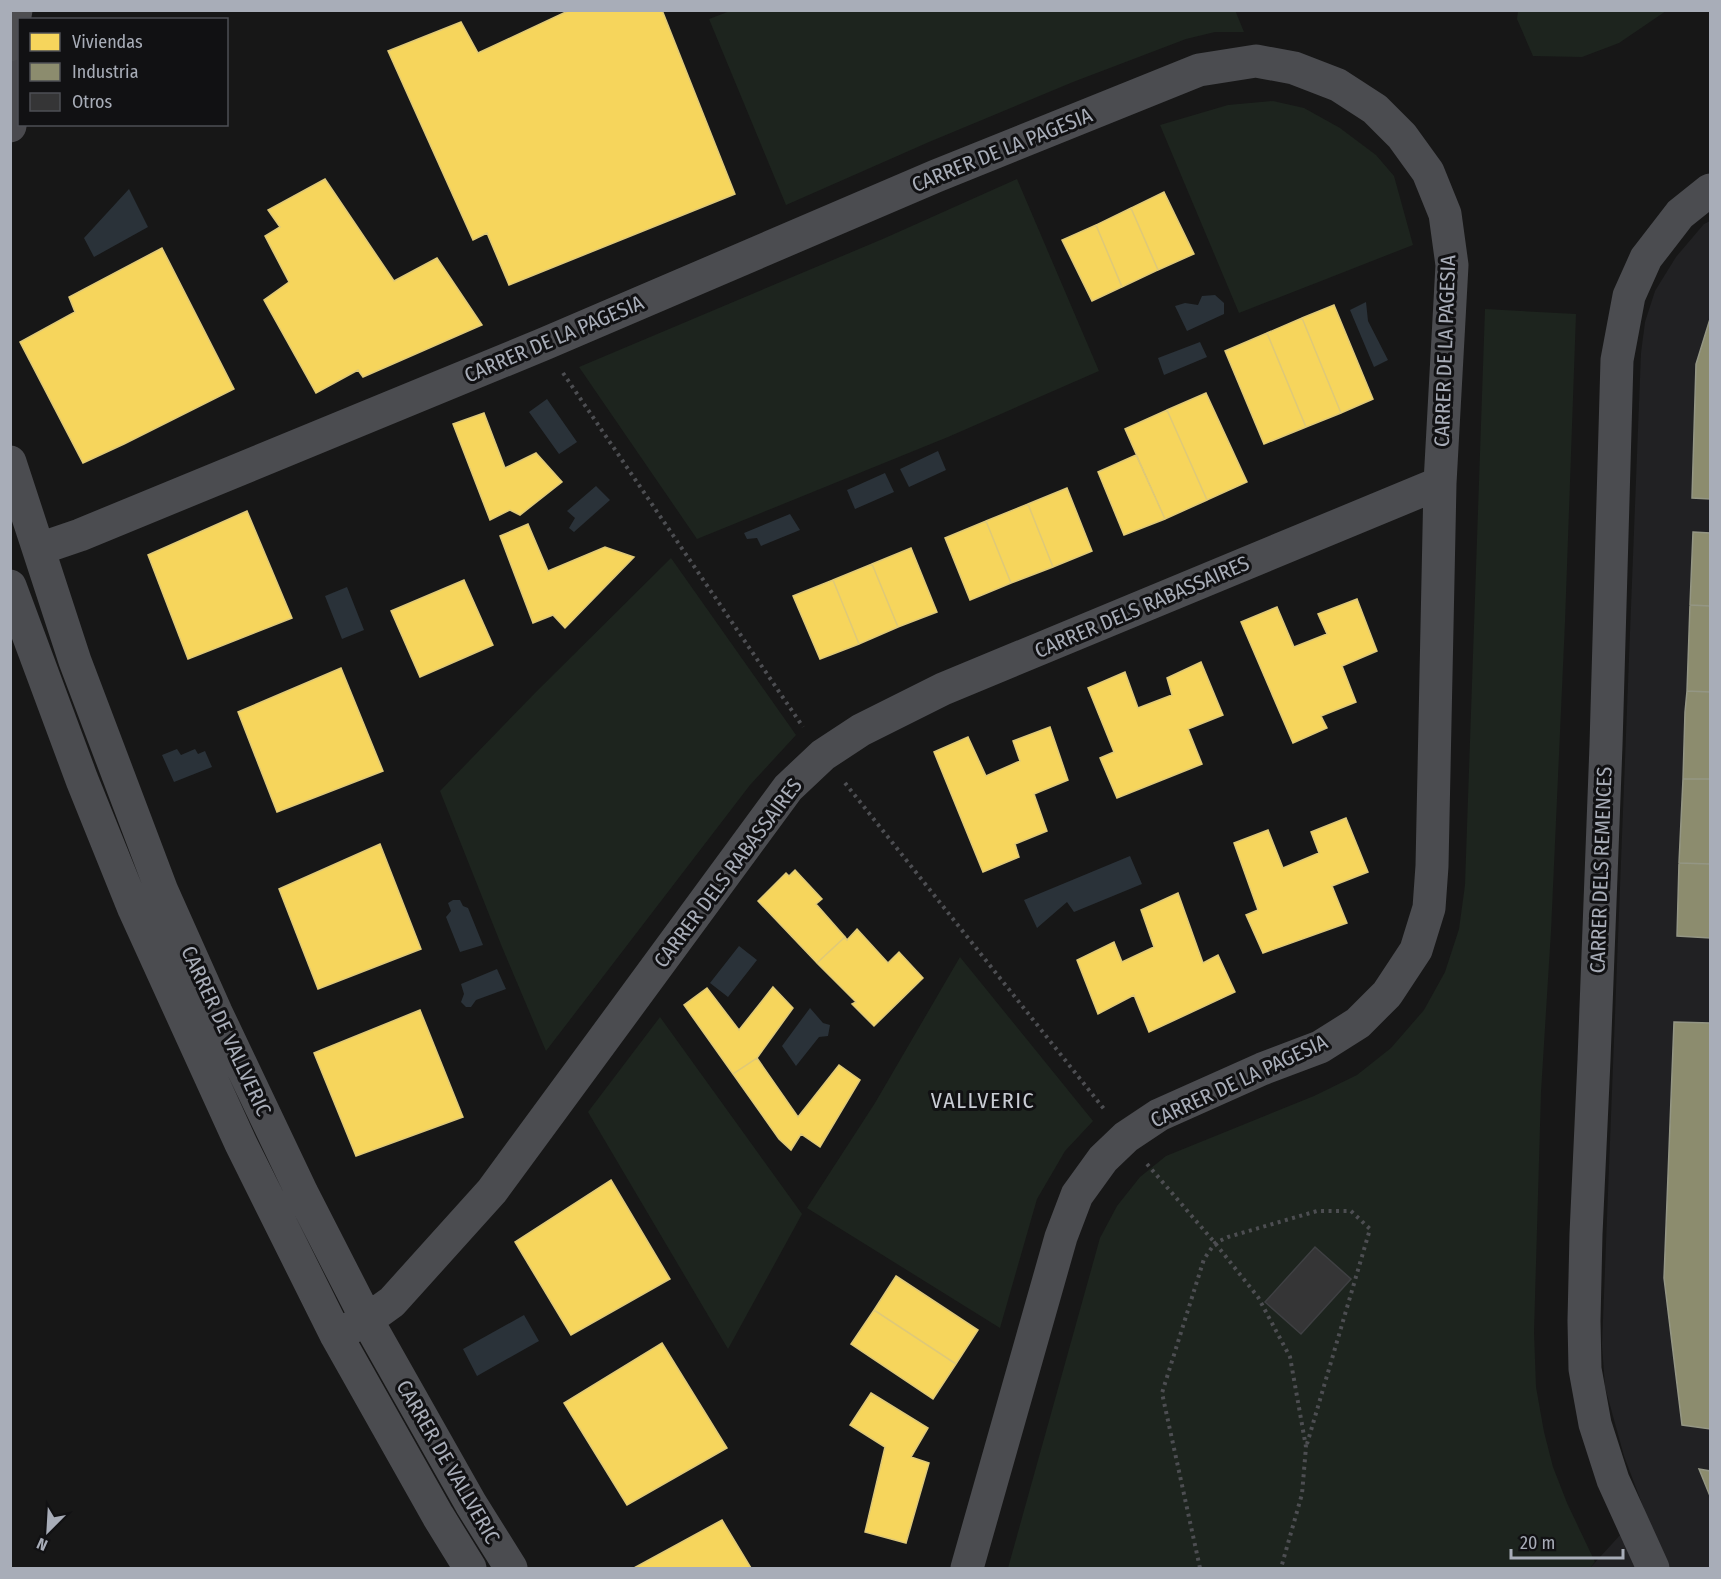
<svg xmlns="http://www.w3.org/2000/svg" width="1721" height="1579" viewBox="0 0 1721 1579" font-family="'Fira Sans Condensed',sans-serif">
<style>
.built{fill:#212123}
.green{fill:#1d241e}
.water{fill:#2a3239}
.homes{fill:#f6d55c;stroke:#dfc978;stroke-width:1.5}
.industry{fill:#8c8c6e;stroke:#949684;stroke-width:1.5}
.building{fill:#353536;stroke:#3f4043;stroke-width:1.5}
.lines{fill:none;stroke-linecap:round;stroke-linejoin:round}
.path{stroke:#4d4e52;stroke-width:4;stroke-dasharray:3 4.5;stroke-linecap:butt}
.street{stroke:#4b4c50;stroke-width:33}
.secondary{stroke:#4a4a4e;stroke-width:33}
.highway{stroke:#4e4e51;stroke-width:33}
.labels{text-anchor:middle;stroke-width:6;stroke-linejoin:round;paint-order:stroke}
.street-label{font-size:21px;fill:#a8adb8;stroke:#111113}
.neighbourhood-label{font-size:22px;letter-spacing:1.5px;fill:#c9ccd4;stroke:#111113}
</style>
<rect width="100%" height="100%" fill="#171717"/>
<path class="built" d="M1710,221V1568H1590L1644,1509L1624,1456L1605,1387L1602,1345L1641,353L1645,322L1655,291L1676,257L1704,224Z"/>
<path class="green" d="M730,11L1235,10L1244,32H1215L1186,39L1073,82L929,142L786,205L709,19Z
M1518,11V10L1666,11L1619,43L1582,57L1533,56L1517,19Z
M1273,101L1304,108L1340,128L1376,155L1394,176L1413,245L1239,313L1160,125L1228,105Z
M1017,179L1099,371L948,437L697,539L579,367L885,238Z
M1485,309L1576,314L1565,622L1551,931L1541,1092L1534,1332L1536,1387L1544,1432L1553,1467L1567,1503L1595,1562L1590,1568H1008L1100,1238L1117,1206L1140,1177L1166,1156L1314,1096L1357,1075L1391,1048L1424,1010L1445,972L1459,929L1465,885Z
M671,558L796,735L750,785L546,1051L502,947L440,791L535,693Z
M960,957L1093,1121L1065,1151L1037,1199L1000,1328L807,1208L875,1103Z
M660,1017L802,1214L728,1349L588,1112Z"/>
<path class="water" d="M129,189L148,227L94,257L84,238Z
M1215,295L1224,303V314L1187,331L1175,306L1185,303L1198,305L1202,296Z
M1366,302L1368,321L1388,360L1374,367L1350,310Z
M1200,342L1207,357L1164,375L1158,358Z
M547,399L577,442L559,454L529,412Z
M938,451L946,470L909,487L900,469Z
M885,473L894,492L855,509L847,490Z
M596,486L610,500L574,532L569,528L575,518L567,511Z
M790,514L800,530L761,546L757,538L747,539L744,533Z
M347,587L364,630L342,639L325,596Z
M177,749L181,755L195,749L198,754L205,751L212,767L174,782L162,755Z
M1130,856L1142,884L1074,912L1067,902L1037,928L1024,900Z
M453,900H460L463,906L468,908L483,945L460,952L446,917L451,911L448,903Z
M739,946L757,960L728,997L710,983Z
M497,969L506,989L476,1000L471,1007H466L461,1002L464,994L461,984Z
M810,1008L823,1023L830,1025L828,1036L819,1037L796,1066L782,1046Z
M524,1315L539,1341L477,1376L463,1349Z"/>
<path class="homes" d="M570,10H662L735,194L509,285L487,233L473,240L388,51L461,22L478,53Z
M325,179L394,281L437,258L482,325L363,377L358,370L316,393L264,300L289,282L265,236L280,227L268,210Z
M1164,192L1194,254L1158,270L1131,208Z
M1131,208L1158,270L1122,287L1096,225Z
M1096,225L1122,287L1092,301L1062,240Z
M162,248L234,389L124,444L83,463L20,342L75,312L69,297Z
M1334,305L1373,399L1341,413L1302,318Z
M1302,318L1341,413L1306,427L1267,333Z
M1267,333L1306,427L1264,444L1225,351Z
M1206,393L1247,482L1207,500L1167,410Z
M1167,410L1207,500L1165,519L1125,429Z
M484,413L505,468L536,453L562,482L520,515L510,510L490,520L453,424Z
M1136,455L1165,519L1124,535L1098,472Z
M1067,488L1092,551L1053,567L1028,504Z
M1028,504L1053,567L1011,583L986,521Z
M247,511L292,618L188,659L148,555Z
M986,521L1011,583L970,600L945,538Z
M528,524L548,571L605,547L634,557L565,628L553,615L533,623L500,536Z
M911,548L937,612L898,627L872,564Z
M872,564L898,627L859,644L833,580Z
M464,580L493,645L420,677L391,611Z
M833,580L859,644L820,659L793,596Z
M1357,599L1377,651L1342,666L1356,702L1321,716L1327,728L1293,743L1241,622L1277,607L1294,647L1327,634L1318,614Z
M1201,662L1223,715L1188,729L1202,764L1117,798L1100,758L1114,752L1088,688L1125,672L1138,708L1172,695L1167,678Z
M341,668L383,771L277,812L238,712Z
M1050,727L1068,780L1034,794L1047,831L1015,844L1019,857L983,872L934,752L968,737L986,776L1020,761L1013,741Z
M1346,818L1368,872L1332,886L1347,923L1263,953L1246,915L1258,910L1234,843L1268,830L1283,868L1319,853L1311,832Z
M380,844L421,949L318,989L279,889Z
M795,870L822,899L816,904L845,937L817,963L758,901L786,873L789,876Z
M1178,893L1203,963L1218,955L1235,992L1149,1032L1134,995L1098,1014L1077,960L1114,942L1122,962L1154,947L1141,910Z
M857,929L888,963L899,952L923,978L874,1026L852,1004L856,1002L817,963L845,937L847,940Z
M773,987L793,1008L757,1058L733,1074L684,1005L707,988L739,1030Z
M420,1010L463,1117L356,1156L314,1053Z
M757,1058L798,1117L839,1065L860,1080L820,1147L801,1134L791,1150L779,1139L733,1074Z
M611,1180L670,1279L571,1335L515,1242Z
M896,1276L978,1330L956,1364L874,1310Z
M874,1310L956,1364L933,1399L851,1344Z
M662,1343L727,1448L627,1505L564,1403Z
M871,1393L928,1428L911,1457L929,1463L906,1543L865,1532L885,1447L850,1425Z
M722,1520L751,1568H634Z"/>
<path class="industry" d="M1710,319V499L1692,498L1696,364Z
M1693,532L1710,533V606L1690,605Z
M1690,605L1710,606V692L1687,691Z
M1687,691L1710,692V779H1683L1685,712Z
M1683,779H1710V864L1679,863Z
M1679,863L1710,864V938L1677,936Z
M1674,1022L1710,1023V1429L1682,1425L1664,1278Z
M1699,1469L1710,1471V1496Z"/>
<path class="building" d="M1315,1247L1351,1279L1301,1334L1265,1302Z"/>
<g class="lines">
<path class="path" d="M563,373L803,727
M845,783L1104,1109
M1147,1164L1215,1243L1258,1297L1290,1357L1306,1447L1302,1494L1281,1568
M1200,1568L1162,1393L1204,1259L1215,1243L1228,1237L1317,1211H1351L1370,1229L1307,1444"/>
<path class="street" d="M10,462L75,661L162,891L216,1012L302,1193L367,1320L471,1504L511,1568
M39,549L80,535L544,344L936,176L1199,70L1256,61L1294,68L1338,85L1375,109L1402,136L1428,172L1445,214L1452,265L1440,483L1432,866L1429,908L1416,950L1387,994L1358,1023L1320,1047L1262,1069L1159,1115L1126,1137L1103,1159L1077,1195L1061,1237L967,1568
M10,586L82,780L134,909L241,1144L336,1335L438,1516L470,1568
M336,1335L367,1320L392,1302L492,1191L788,788L823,755L861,730L943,689L1440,483
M1653,1568L1613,1480L1595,1424L1585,1369L1584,1321L1586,1234L1594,1060L1606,745L1617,360L1629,296L1646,258L1680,214L1710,190"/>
<path class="secondary" d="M10,66L14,90L10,126"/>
<path class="highway" d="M10,45L16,10"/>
</g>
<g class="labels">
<g class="street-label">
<text transform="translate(1002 150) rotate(-22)" y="7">CARRER DE LA PAGESIA</text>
<text transform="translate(554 339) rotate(-23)" y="7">CARRER DE LA PAGESIA</text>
<text transform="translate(1445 351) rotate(-88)" y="7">CARRER DE LA PAGESIA</text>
<text transform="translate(1142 607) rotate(-23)" y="7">CARRER DELS RABASSAIRES</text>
<text transform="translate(1601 870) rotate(-88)" y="7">CARRER DELS REMENCES</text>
<text transform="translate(728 873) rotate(-53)" y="7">CARRER DELS RABASSAIRES</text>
<text transform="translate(226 1031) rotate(65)" y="7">CARRER DE VALLVERIC</text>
<text transform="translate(1239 1081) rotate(-25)" y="7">CARRER DE LA PAGESIA</text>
<text transform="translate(448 1462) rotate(60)" y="7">CARRER DE VALLVERIC</text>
</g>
<g class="neighbourhood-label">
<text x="983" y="1108">VALLVERIC</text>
</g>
</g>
<rect width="1721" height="1579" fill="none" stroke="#a8adb8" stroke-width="24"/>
<rect x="18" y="18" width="210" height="108" fill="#111113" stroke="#4d4f55" stroke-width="1.5"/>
<rect x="30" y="33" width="30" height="18" fill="#f6d55c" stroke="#4d4f55" stroke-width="1.5"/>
<text x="72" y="48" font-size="18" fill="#a8adb8">Viviendas</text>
<rect x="30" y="63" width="30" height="18" fill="#8c8c6e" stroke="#4d4f55" stroke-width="1.5"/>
<text x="72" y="78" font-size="18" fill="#a8adb8">Industria</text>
<rect x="30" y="93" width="30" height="18" fill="#353536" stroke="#4d4f55" stroke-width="1.5"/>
<text x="72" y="108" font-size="18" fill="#a8adb8">Otros</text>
<g transform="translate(48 1531) rotate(204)" stroke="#111113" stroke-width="4.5" paint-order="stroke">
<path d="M0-4.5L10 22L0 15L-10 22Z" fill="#a8adb8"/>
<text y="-9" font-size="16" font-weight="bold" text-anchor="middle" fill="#a8adb8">N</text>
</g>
<path d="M1511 1549v9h112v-9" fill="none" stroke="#a8adb8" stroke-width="3"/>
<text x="1520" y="1549" font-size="18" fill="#a8adb8" stroke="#111113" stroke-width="4.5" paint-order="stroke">20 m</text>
</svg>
